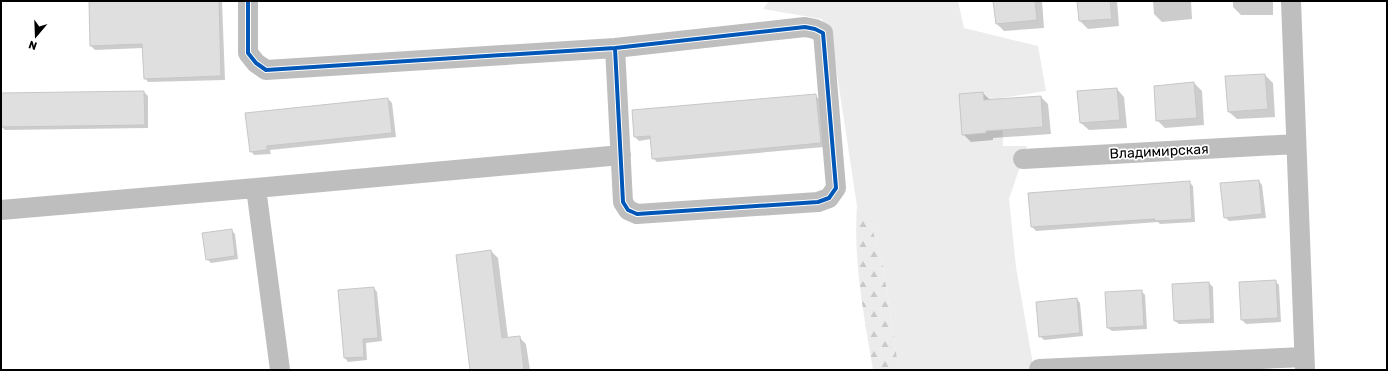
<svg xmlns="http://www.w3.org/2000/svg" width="1388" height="371" viewBox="0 0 1388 371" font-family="Rubik,sans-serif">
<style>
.grass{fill:#ececec}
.forest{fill:url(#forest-firs)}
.shadow{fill:#0003}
.building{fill:#dfdfdf;stroke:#c7c7c7}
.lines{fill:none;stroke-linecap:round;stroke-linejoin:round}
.street{stroke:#bebebe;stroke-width:20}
.cycleway-casing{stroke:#fff;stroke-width:6}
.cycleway{stroke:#0057b8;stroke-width:4}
.labels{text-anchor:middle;stroke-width:3.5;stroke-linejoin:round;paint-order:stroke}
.street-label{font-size:14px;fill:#000;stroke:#fff}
</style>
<defs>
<pattern id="forest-firs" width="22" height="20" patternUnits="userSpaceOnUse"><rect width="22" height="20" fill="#ececec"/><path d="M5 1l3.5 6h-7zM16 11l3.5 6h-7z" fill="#c9c9c9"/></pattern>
</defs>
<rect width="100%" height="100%" fill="#fff"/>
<path class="grass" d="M769,1H958L964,28L1038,46L1046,91L1002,98L1003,146H1027L1009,199L1016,267L1034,370H896L898,365L883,266L870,222L857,206L833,48L822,19L763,9Z"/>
<path class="forest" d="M857,206L870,221L883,266L898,365L896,370H873C864,316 853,261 857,206Z"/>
<path class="shadow" d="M90,1H222L225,80L148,82L145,78L143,48L95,50L91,46Z
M994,1H1042L1044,28L1004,31L997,24Z
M1078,1H1117L1119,26L1088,29L1080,21Z
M1153,1H1191L1192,19L1162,22L1154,14Z
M1233,1H1273V15H1241L1233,7Z
M1265,75L1273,83L1275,117L1237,119L1229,112Z
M1194,83L1202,91L1204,125L1165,128L1157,120Z
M1117,89L1124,97L1127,128L1089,130L1081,123Z
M144,92L148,96V128L5,130L1,126V94Z
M983,93L990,100L1041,97L1048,104L1051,134L993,138V140L971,142L963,134Z
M815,95L819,99L824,147L657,162L653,158L651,139L639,141L635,137Z
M388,99L392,103L396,137L270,150L271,154L254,155L251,151Z
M1259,181L1262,185L1266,218L1229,221L1225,217Z
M1189,182L1193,186L1195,222L1160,224L1158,222L1036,231L1032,227Z
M231,230L235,234L238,259L211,263L207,259Z
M491,251L498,258L508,338L519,337L526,344L530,370H471Z
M1275,281L1279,285L1281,322L1246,324L1242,320Z
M1209,283L1213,287L1214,323L1179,324L1175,321Z
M374,288L377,292L382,341L366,343L367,360L348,362L345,358Z
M1141,291L1145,295L1147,329L1112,331L1108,328Z
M1077,299L1080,303L1083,336L1044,340L1040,336Z"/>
<path class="building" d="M89,1H219L221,76L144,79L142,44L90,46Z
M993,1H1035L1037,20L996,24Z
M1077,1H1110L1112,19L1079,21Z
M1265,74L1268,109L1228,112L1225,76Z
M1194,82L1197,118L1156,121L1154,86Z
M1117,88L1120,120L1080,123L1077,91Z
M144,91L145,125L1,127V93Z
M983,92L984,100L1041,96L1043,127L986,131V133L962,135L959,94Z
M816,94L821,143L652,159L650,136L634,137L632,110Z
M388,98L392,133L267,146V150L250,152L245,113Z
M1259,180L1262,214L1224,218L1220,183Z
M1190,181L1192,219L1155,221V219L1031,227L1028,193Z
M232,229L235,256L206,260L202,233Z
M491,250L502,338L520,336L524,370H470L456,255Z
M1276,280L1278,318L1241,320L1239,282Z
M1209,282L1211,319L1174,321L1172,284Z
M374,287L378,338L363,339L364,357L344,358L338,290Z
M1142,290L1144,326L1107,328L1105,292Z
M1077,298L1080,333L1039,337L1036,302Z"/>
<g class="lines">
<path class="street" d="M248,1V53L256,63L266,70L615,48L805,27L815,29L823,33L836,188L829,198L818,202L637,214L628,210L623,202L615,48
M1291,1L1305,370
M1023,159L1296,144
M256,188L621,155
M1,210L256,188L280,370
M1039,369L1304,357"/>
<g class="cycleway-casing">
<path id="cycleway" d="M248,1V53L256,63L266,70L615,48L805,27L815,29L823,33L836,188L829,198L818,202L637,214L628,210L623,202L615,48"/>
</g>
<use href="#cycleway" class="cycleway"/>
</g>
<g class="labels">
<g class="street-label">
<text transform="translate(1159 151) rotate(-3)" y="5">Владимирская</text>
</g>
</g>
<rect width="1388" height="371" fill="none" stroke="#000000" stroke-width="4"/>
<g transform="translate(36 36) rotate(199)" stroke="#ffffff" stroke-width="3" paint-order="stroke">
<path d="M0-3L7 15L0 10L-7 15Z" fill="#000000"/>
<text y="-6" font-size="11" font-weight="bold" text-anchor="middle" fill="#000000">N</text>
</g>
</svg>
